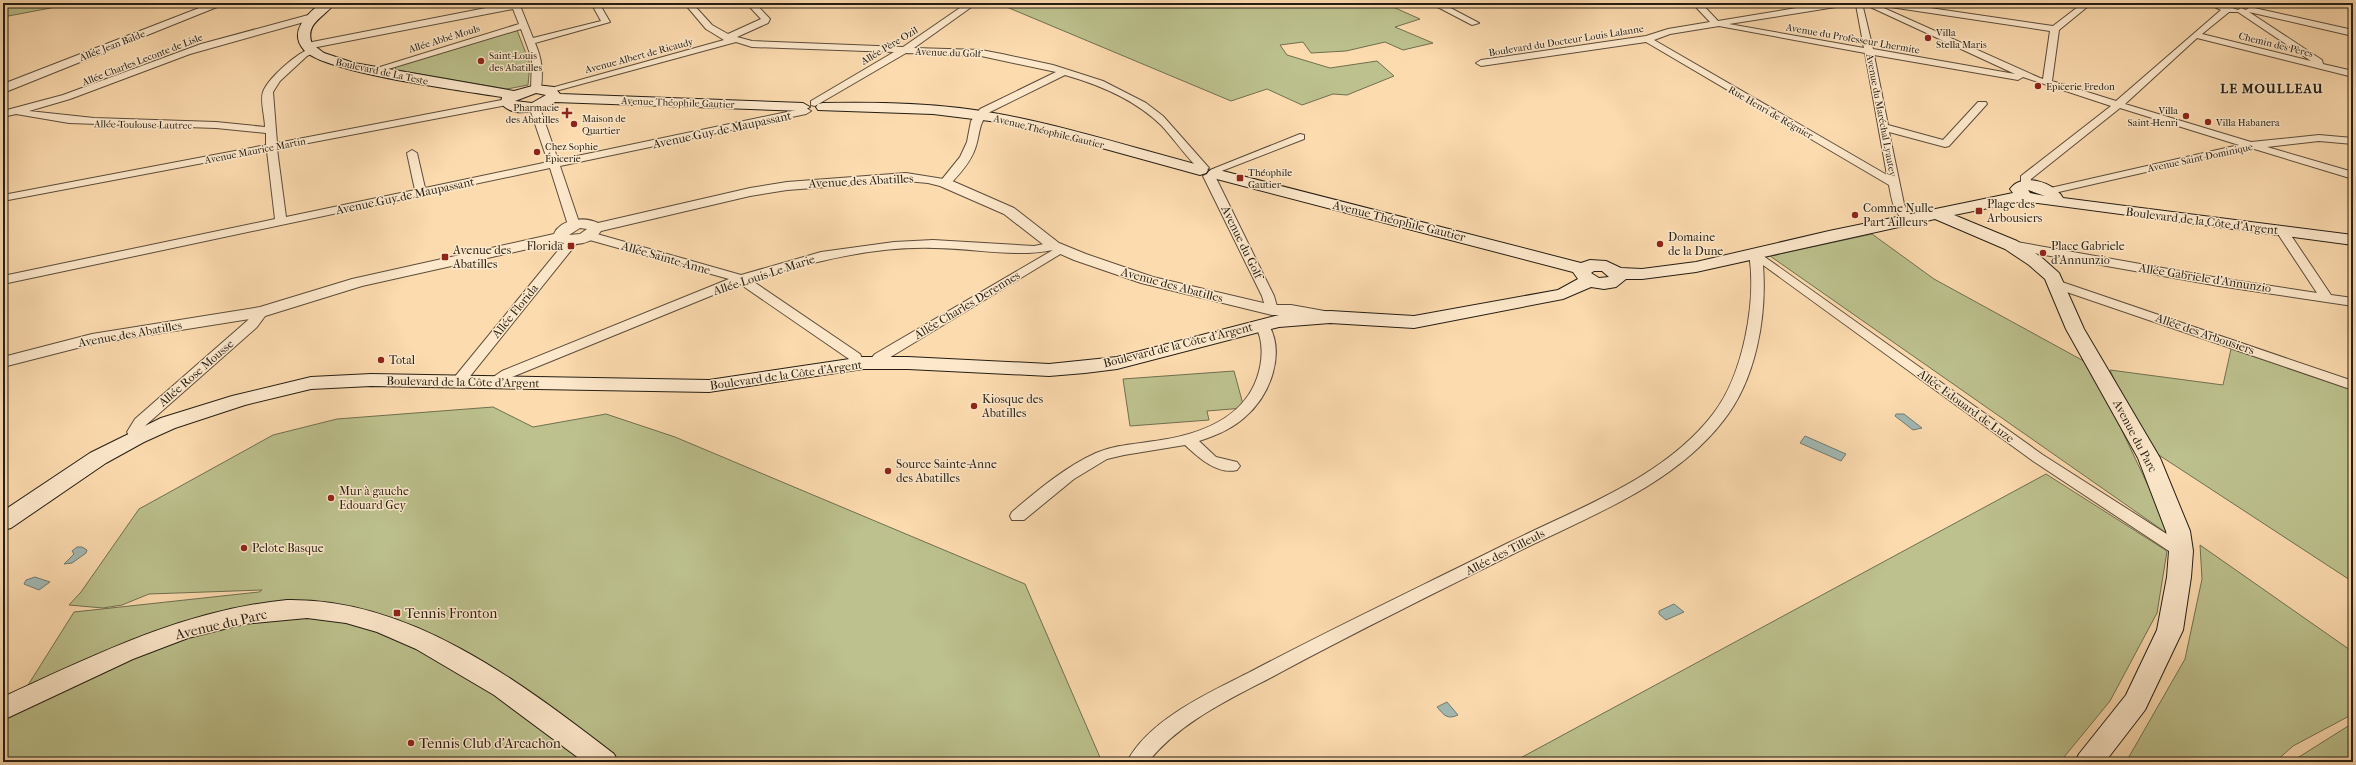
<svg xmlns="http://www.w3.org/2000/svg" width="2356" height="765" viewBox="0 0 2356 765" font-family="'IM FELL French Canon',serif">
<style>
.green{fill:#bcc18d;stroke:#706f50}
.water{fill:#a1b9b3;stroke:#6f7b73}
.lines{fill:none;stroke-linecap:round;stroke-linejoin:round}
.minor-casing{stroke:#5b4c3a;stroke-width:2}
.tertiary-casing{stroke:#5b4c3a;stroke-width:2}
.secondary-casing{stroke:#251d13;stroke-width:2}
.minor{fill:#fde8cb;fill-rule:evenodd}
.tertiary{fill:#fde8cb;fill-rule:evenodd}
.secondary{fill:#fde8cb;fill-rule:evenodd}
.poi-dot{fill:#8f2418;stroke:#fde8cb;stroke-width:1.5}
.labels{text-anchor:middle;stroke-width:3;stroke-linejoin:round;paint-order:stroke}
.far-poi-label{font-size:10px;fill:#251d13;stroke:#fde8cb;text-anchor:start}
.far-street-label{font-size:10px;fill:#251d13;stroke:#fde8cb}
.street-label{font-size:12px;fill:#251d13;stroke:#fde8cb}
.poi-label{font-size:12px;fill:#251d13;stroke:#fde8cb;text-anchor:start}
.far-district-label{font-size:13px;font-weight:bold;letter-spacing:1px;fill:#251d13;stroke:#fde8cb}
.near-poi-label{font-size:14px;fill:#251d13;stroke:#fde8cb;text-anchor:start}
.near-street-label{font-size:14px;fill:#251d13;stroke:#fde8cb}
</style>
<rect width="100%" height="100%" fill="#fcdbaf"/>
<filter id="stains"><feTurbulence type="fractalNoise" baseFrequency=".005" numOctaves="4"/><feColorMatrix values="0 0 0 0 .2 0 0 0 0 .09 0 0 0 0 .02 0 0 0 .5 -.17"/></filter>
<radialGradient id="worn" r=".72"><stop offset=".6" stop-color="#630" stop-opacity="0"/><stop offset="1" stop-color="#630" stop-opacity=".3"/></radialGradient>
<path class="green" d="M3,3H77L3,17Z
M997,3H1384L1420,19L1395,27L1433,43L1403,50L1385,42L1346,51L1311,53L1303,42L1280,45L1287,55L1330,68L1377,61L1394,76L1347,95L1333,94L1302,105L1267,89L1231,101Z
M517,30L530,64L528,85L507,89L397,70L394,67Z
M1872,234L1934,279L2091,365L2170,532H2165L1770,256Z
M2231,349L2353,390V582L2145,446L2110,370L2223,385Z
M1234,371L1244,408L1207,411L1209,420L1130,426L1123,379Z
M493,407L533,427L606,414L675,437L1025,584L1102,762H3V725L74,612L259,592L262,590L149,594L122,605L103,608L69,605L81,592L139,509L273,435L337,419Z
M2046,474L2167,551L2157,613L2110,701L2060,762H1513Z
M2200,545L2353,652V714L2293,746L2275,762H2126L2185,659L2202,579Z
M2353,723V753L2342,762H2291Z"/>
<path class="water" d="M1896,414H1904L1922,428L1913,430L1895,416Z
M1805,436L1846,454L1841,461L1800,443Z
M82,547L87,550L86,553L72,563L64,564L74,554L72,551L77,547Z
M35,577L50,582L39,590L24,584L26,580Z
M1674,604L1684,612L1666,620L1659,614V611Z
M1447,702L1458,715C1447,720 1444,715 1437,707Z"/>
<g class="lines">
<g class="minor-casing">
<path id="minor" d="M511,3H519L533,38L601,21L591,3H599L610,22L535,43C542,59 543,71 541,89L536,92L531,89L532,59L521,29L375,73L367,71L519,24L513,9L307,49L302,46L307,43Z
M684,3H692L712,25L728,34L761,19L746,3H755L770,19L768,23L737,37L752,41L903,47L967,3H977L914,48L981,50L1002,54L1053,65L1103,81L1146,103L1163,116L1209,168L1204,171L1200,170C1186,157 1175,140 1162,126C1136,100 1100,85 1065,75L988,113C978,124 980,136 975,149C970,163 959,175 949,185H941L939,183L960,157L967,142L971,121L980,109L1056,72L981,56L906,53L815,106L811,105V101L894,52L752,47L736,42L552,92H546L544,90L724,40L706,29Z
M1430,3H1441L1479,23L1472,25Z
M1692,3H1701L1718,21L1827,3H1846L1842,6L1729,24L1864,48L1856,5L1862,3L1873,49L2015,74L1866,5L1868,3H1896L2053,26L2083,3H2092L2059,30L2052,81L2116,101L2221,10L2206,3H2218L2238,10L2241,8L2246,10L2250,7L2353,30V36L2249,12L2322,60L2323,64L2353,71V77L2197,38L2125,104L2251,142L2319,135L2353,138V144L2319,141L2267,147L2353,172V179L2251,148L2050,194L2046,193V189L2239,145L2120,108L2031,179L2029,187H2021V176L2111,106L2023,77L2018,80L1874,55L1888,125L1943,140L1978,102H1986L1987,104L1949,146L1945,147L1889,132L1904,204L1908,212L1918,220L1912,223C1894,219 1892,201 1889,185L1646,42L1481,66L1476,63L1481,60L1646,36L1668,29L1710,22ZM1877,5L2050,31L2043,79L2040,78ZM2229,12H2238L2311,61L2202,34ZM1719,26L1865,53L1887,175L1654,40L1670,34Z
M312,14L315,15V19L190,54L70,99L29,111L94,118L216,122L265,127C265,117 260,101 263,92C268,78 298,52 312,48L317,51L307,56L280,81L273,92L277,143L507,99L512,102L507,105L277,149L286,217L415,190L407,153L412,150L417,153L425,188L548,162L531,112L527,107L532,104L541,111L558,160L806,108L811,111L806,114L560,166L580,225L574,229L568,225L550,168L3,284V276L275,219L267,151L3,201V195L266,145V133L216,128L69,123L16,114L3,117V111L63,95L201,44Z
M1300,134L1304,135V139L1219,172H1211L1210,170Z
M1209,173L1215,176L1274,296L1278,310L1277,313L1272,314L1266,310L1262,296L1203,176Z
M2282,227L2286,228L2331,295L2353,298V306L2219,286L2011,249L2005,245L2011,241L2219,278L2317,293L2276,231Z
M590,232L741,275L821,252L894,242L933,240L1034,246L1054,242L1067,250L874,367L867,363L875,354L1053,250C1014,258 973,248 934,248C871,246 810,263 751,280L860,354L865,364L858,368L853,367L849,359L740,284L512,377L495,387H485L483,384L502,371L729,279L586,239L584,236Z
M573,236L579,240L577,243L463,385H453L451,382L453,379L569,237Z
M1755,250L2043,455L2187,547L2189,551L2187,555L2181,557L2175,555L2033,461L1763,265C1767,317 1756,380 1723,421C1674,484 1593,515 1523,549C1439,591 1355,632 1272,677C1228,700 1180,722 1148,762H1127C1148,720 1210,692 1250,672C1335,627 1422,586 1508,543C1578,508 1664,478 1713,414C1743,376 1757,301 1749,254Z
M2056,280L2353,381V390L2052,287L2050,284Z
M262,308L268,312L257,327L146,425L141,432L144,437L142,440H132L127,432L135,419L247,321L257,309Z
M1262,321L1267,322C1287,352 1270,396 1245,417C1232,429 1215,436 1199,441L1216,457L1237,462L1240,466L1237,470C1217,475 1198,457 1185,445L1124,455L1107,459L1074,479L1024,520H1012L1010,516L1012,512C1038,490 1065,467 1096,453C1117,444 1139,444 1161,440C1200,434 1243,418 1257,378C1263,361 1264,341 1255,325Z"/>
</g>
<g class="tertiary-casing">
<path id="tertiary" d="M212,3H227L3,93V84Z
M906,173L950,180L1014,208L1059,243L1086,254L1153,277L1272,305H1291L1330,312L1336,313L1338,317L1336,321L1330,322L1291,315H1272L1141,283L1074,260L1049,249L1004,214L940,186L928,183L906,181L787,190L750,196L601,231C592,245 574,246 559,242L362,286L262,317L93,344L3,367V357L92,334L260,307L352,279L554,234C560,219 585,216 598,223L750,188L787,182ZM580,228L587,229L580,234L569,235Z"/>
</g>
<g class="secondary-casing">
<path id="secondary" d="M321,3H335C325,17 304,23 312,44L324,53L354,63L514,91L536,85L554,87L560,94L803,103L810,107L803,111L555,102C542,111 512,119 501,103L502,97C466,91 324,73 304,50C288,32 307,14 321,3ZM536,93L546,95L532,103L515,101Z
M823,103C882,102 941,103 999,114C1069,127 1137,149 1206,167L1208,170L1206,173L1200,175L1069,139L998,122L933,114L818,110L816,107L818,104Z
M1215,169L1581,263L1590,260L1606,261L1621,268L1642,269L1696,262L1829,231L2013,193L2010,189C2022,172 2054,182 2063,198L2353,235V245L2023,201L1954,215L2017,241L2041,257L2059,273L2084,329L2160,458L2190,531L2193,551L2191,577L2183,630L2145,710L2105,762H2075L2079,754L2126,695L2157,630L2167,577L2169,551L2166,531L2138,458L2066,329L2045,279L2029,265L2005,249L1935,219L1696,272L1642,279H1626L1616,287L1604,289L1591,287L1563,299L1414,328L1330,323L1279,327L1117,369L1085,373L1049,376L908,369H863L709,392L371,386L311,389L245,405L175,428L144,442L106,463L11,528L3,530V511L90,453L161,418L232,396L311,377L371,374L709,380L863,357H908L1049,364L1117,357L1279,315L1330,311L1414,316L1558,290L1578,279L1573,272L1209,177L1207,174L1209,171ZM2028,190L2045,196L2030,193ZM1594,271H1602L1609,277L1599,278L1591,273Z
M287,600C411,598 520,682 614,754L618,762H584L494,695L416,649L377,632L346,623L307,618L244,624L188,638L133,659L3,720V697C95,655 184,610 287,600Z"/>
</g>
<use href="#minor" class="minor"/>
<use href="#tertiary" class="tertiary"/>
<use href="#secondary" class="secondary"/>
</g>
<g class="poi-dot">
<circle cx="1928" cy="38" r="4"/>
<circle cx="481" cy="61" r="4"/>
<circle cx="2038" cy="86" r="4"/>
<path d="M565 107h4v4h4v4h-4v4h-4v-4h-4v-4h4z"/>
<circle cx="2186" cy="116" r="4"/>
<circle cx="2208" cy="122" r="4"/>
<circle cx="574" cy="124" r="4"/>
<circle cx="537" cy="152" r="4"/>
<rect x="1236" y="174" width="8" height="8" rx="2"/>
<rect x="1975" y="207" width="8" height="8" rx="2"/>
<circle cx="1855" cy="215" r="4"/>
<circle cx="1660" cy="244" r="4"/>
<rect x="567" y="242" width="8" height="8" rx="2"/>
<circle cx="2043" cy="253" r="4"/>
<rect x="441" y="253" width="8" height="8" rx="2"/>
<circle cx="381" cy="360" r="4"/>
<circle cx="974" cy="406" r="4"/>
<circle cx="888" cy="471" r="4"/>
<circle cx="331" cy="498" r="4"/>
<circle cx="244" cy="548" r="4"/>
<rect x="393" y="609" width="8" height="8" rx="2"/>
<circle cx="411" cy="743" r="4"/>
</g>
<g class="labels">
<g class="far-poi-label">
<text x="1936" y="36">Villa<tspan x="1936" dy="12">Stella Maris</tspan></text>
<text x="489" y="59">Saint-Louis<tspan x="489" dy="12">des Abatilles</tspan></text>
<text x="2046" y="90">Epicerie Fredon</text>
<text x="559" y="111" text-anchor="end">Pharmacie<tspan x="559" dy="12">des Abatilles</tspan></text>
<text x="2178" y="114" text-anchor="end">Villa<tspan x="2178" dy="12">Saint-Henri</tspan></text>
<text x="582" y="122">Maison de<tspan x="582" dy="12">Quartier</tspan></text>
<text x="2216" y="126">Villa Habanera</text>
<text x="545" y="150">Chez Sophie<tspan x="545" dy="12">Épicerie</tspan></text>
<text x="1248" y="176">Théophile<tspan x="1248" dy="12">Gautier</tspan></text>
</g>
<g class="far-street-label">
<text transform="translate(444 38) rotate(-17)" y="4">Allée Abbé Mouls</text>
<text transform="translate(1853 38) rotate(10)" y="4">Avenue du Professeur Lhermite</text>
<text transform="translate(1566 40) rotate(-9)" y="4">Boulevard du Docteur Louis Lalanne</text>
<text transform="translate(2276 44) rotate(14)" y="4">Chemin des Pères</text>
<text transform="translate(112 45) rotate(-21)" y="4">Allée Jean Balde</text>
<text transform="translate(889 45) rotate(-31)" y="4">Allée Père Ozil</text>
<text transform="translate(948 52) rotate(2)" y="4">Avenue du Golf</text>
<text transform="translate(639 55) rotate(-15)" y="4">Avenue Albert de Ricaudy</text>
<text transform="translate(142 59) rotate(-21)" y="4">Allée Charles Leconte de Lisle</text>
<text transform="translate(382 71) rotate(12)" y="4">Boulevard de La Teste</text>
<text transform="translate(678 102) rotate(2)" y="4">Avenue Théophile Gautier</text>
<text transform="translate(1771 112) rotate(30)" y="4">Rue Henri de Régnier</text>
<text transform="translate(1882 115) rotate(79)" y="4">Avenue du Maréchal Lyautey</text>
<text transform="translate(143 124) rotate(1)" y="4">Allée Toulouse Lautrec</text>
<text transform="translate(1049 131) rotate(14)" y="4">Avenue Théophile Gautier</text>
<text transform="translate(255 150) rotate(-11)" y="4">Avenue Maurice Martin</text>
<text transform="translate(2200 157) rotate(-12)" y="4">Avenue Saint-Dominique</text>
</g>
<g class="street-label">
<text transform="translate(722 130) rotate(-12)" y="4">Avenue Guy de Maupassant</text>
<text transform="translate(861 181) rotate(-3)" y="4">Avenue des Abatilles</text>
<text transform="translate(405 196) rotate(-12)" y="4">Avenue Guy de Maupassant</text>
<text transform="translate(1399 221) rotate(14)" y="4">Avenue Théophile Gautier</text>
<text transform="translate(2202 221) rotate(7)" y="4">Boulevard de la Côte d'Argent</text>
<text transform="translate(1242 242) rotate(64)" y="4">Avenue du Golf</text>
<text transform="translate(666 258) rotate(16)" y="4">Allée Sainte-Anne</text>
<text transform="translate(764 275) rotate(-18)" y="4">Allée Louis Le Marie</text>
<text transform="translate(2205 278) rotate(9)" y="4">Allée Gabriele d'Annunzio</text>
<text transform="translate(1172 285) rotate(15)" y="4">Avenue des Abatilles</text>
<text transform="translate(967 305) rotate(-31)" y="4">Allée Charles Derennes</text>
<text transform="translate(515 311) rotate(-51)" y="4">Allée Florida</text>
<text transform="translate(130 334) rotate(-10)" y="4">Avenue des Abatilles</text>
<text transform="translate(2205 334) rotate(19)" y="4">Allée des Arbousiers</text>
<text transform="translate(1178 345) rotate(-14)" y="4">Boulevard de la Côte d'Argent</text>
<text transform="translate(196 373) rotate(-41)" y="4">Allée Rose Mousse</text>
<text transform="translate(786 375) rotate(-8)" y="4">Boulevard de la Côte d'Argent</text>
<text transform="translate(463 382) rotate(1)" y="4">Boulevard de la Côte d'Argent</text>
<text transform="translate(1966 406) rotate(36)" y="4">Allée Edouard de Luze</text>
<text transform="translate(2135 436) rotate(62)" y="4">Avenue du Parc</text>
<text transform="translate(1505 552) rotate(-27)" y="4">Allée des Tilleuls</text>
</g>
<g class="poi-label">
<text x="1987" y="208">Plage des<tspan x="1987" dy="14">Arbousiers</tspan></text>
<text x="1863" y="212">Comme Nulle<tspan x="1863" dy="14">Part Ailleurs</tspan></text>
<text x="1668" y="241">Domaine<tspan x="1668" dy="14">de la Dune</tspan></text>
<text x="563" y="250" text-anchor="end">Florida</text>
<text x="2051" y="250">Place Gabriele<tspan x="2051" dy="14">d'Annunzio</tspan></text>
<text x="453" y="254">Avenue des<tspan x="453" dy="14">Abatilles</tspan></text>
<text x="389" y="364">Total</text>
<text x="982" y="403">Kiosque des<tspan x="982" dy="14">Abatilles</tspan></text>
<text x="896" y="468">Source Sainte-Anne<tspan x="896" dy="14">des Abatilles</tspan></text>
<text x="339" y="495">Mur à gauche<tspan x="339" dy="14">Edouard Gey</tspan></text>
<text x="252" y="552">Pelote Basque</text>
</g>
<g class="far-district-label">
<text x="2272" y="93">LE MOULLEAU</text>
</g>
<g class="near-poi-label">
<text x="405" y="618">Tennis Fronton</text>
<text x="419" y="748">Tennis Club d'Arcachon</text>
</g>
<g class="near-street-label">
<text transform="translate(221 624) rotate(-13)" y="5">Avenue du Parc</text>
</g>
</g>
<rect width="2356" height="765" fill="none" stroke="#fcdbaf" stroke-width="16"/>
<rect x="4" y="4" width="2348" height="757" fill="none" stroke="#251d13" stroke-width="2"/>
<rect x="8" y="8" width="2340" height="749" fill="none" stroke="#251d13"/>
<rect width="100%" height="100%" filter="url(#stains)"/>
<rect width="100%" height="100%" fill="url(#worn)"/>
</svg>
